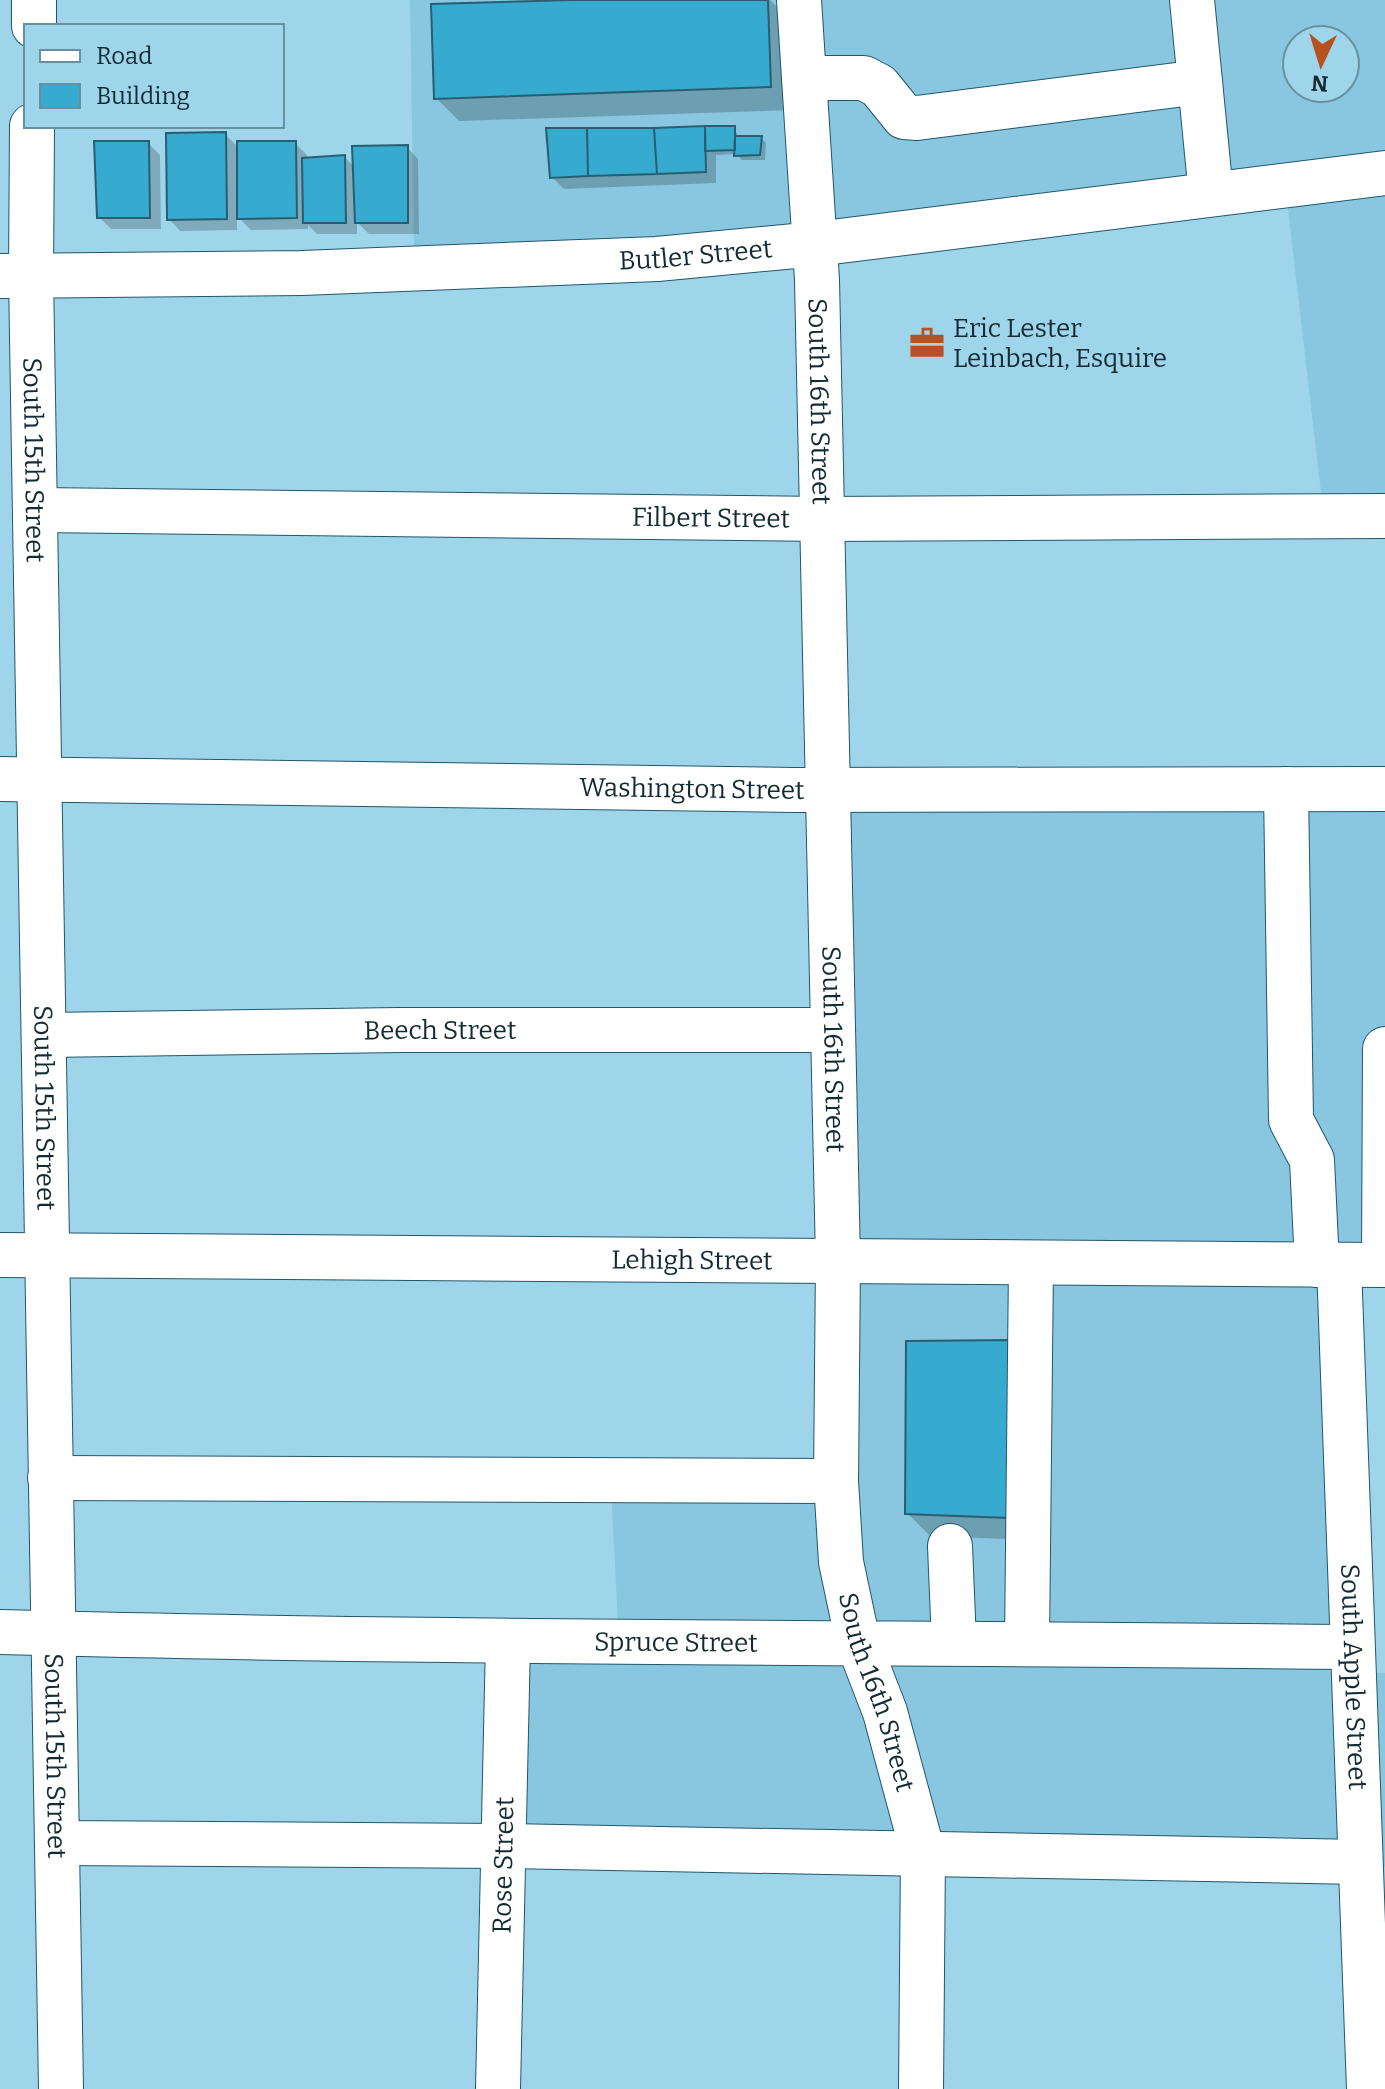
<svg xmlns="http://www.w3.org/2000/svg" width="1385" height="2089" viewBox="0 0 1385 2089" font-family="Bitter,serif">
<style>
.built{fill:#89c7e0;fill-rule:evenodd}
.shadow{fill:#0003}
.building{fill:#37aad0;stroke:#295e71;stroke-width:2}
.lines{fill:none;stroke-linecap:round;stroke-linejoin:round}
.minor-casing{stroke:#21576a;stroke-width:46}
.major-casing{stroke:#21576a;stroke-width:46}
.minor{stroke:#fff;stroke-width:44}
.major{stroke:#fff;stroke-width:44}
.labels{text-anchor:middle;stroke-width:6;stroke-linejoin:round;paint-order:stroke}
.street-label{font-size:26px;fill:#152b33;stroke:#9ed5ea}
.poi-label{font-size:26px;fill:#152b33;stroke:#9ed5ea;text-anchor:start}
</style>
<rect width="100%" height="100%" fill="#9ed5ea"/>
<path class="built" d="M410,0H1385V519L1324,518L1286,192L414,254ZM1297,40H1345V88H1297Z
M837,801L1385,802V1276L1340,1275L1362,1673H1385V1867L500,1850L514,1625L618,1623L611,1490L846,1487Z"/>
<path class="shadow" d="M638,0H770L790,20L793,110L459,121L436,98Z
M734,128L739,138H761L766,143L765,160H742L736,154L716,155V183L564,189L552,177Z
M225,134L239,148L295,143L307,155V160L345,157L355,168L407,147L418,159L419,234H369L357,222V234H317L308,225V229L251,230L237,216V230L180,231L169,219Z
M148,143L160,155L161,229H111L99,217Z
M908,1343L1031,1540L930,1536L907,1513Z"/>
<path class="building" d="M571,0H768L771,87L434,99L431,4Z
M705,126L706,172L657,174L654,128Z
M705,126H735V150L705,151Z
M546,128H587L588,176L550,178Z
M587,128H654L657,174L588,176Z
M226,132L227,219L167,220L166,133Z
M735,136H762L760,155L734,156Z
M94,141H149L150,218H97Z
M237,141H296L297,218L237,219Z
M408,145V223H355L352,146Z
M345,155L346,223H303L302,158Z
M1010,1340L1009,1518L905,1514L906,1341Z"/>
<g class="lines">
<g class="minor-casing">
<g id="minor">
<path id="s1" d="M799,0L817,280L838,1261L836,1481L841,1562L858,1642L885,1712L923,1853L921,2089"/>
<path d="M1192,0L1211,194"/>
<path d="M34,26V0"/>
<path d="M804,78H864L879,86L904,117L917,118L1200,82"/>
<path id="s2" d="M32,126L31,276L61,2089"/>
<path id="s3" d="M37,510L822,519L1385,516"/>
<path id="s4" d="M0,779L794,790L1385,789"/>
<path d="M1286,789L1291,1120L1312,1160L1317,1265"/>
<path id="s5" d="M46,1035L400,1030H833"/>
<path id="s6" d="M0,1255L1385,1265"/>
<path id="s7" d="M1339,1265L1369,2089"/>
<path d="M1384,1265L1385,1049"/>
<path d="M50,1478L836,1481"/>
<path d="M950,1546L954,1643"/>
<path id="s8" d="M0,1632C450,1644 900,1642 1350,1647"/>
<path d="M1027,1644L1031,1263"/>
<path d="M57,1843L502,1846L1360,1862"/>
<path id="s9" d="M498,2089L508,1642"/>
</g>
</g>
<g class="major-casing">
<g id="major">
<path id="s10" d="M0,276L302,273L657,259L816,244L1385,173"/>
</g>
</g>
<use href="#minor" class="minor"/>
<use href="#major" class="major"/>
</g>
<defs>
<g id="office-bare" transform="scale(2.76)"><path d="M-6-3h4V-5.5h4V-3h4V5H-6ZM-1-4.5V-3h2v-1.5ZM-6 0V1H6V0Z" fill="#b7521f" stroke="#9ed5ea" stroke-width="2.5" paint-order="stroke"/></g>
</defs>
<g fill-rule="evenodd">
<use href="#office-bare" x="927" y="343"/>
</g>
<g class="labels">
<g class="street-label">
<text dy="9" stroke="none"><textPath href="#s10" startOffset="696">Butler Street</textPath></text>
<text dy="9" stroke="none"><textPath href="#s1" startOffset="402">South 16th Street</textPath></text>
<text dy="9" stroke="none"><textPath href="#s2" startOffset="334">South 15th Street</textPath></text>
<text dy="9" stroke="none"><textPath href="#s3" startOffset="674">Filbert Street</textPath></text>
<text dy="9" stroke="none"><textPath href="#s4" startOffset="692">Washington Street</textPath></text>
<text dy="9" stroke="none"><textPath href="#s5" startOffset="394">Beech Street</textPath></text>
<text dy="9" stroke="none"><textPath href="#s1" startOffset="1050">South 16th Street</textPath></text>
<text dy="9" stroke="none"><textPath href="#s2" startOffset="982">South 15th Street</textPath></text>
<text dy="9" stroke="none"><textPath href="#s6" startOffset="692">Lehigh Street</textPath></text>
<text dy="9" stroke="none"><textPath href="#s8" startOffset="676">Spruce Street</textPath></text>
<text dy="9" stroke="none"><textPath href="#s7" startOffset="412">South Apple Street</textPath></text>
<text dy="9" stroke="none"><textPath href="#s1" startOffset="1698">South 16th Street</textPath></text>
<text dy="9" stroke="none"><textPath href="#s2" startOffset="1630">South 15th Street</textPath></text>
<text dy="9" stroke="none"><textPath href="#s9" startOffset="224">Rose Street</textPath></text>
</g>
<g class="poi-label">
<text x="953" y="337">Eric Lester<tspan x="953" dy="30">Leinbach, Esquire</tspan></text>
</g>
</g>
<rect x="24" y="24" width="260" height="104" fill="#9ed5ea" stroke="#6791a1" stroke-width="2"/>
<rect x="40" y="50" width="40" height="12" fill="#ffffff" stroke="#6791a1" stroke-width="2"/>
<text x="96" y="64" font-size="24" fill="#152b33">Road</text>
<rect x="40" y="84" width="40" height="24" fill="#37aad0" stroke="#6791a1" stroke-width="2"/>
<text x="96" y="104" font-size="24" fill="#152b33">Building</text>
<g transform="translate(1321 64) rotate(184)"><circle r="38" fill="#9ed5ea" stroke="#6791a1" stroke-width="2"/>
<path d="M0-6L14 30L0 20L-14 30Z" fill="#b7521f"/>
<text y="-12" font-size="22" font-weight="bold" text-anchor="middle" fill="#152b33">N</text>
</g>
</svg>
